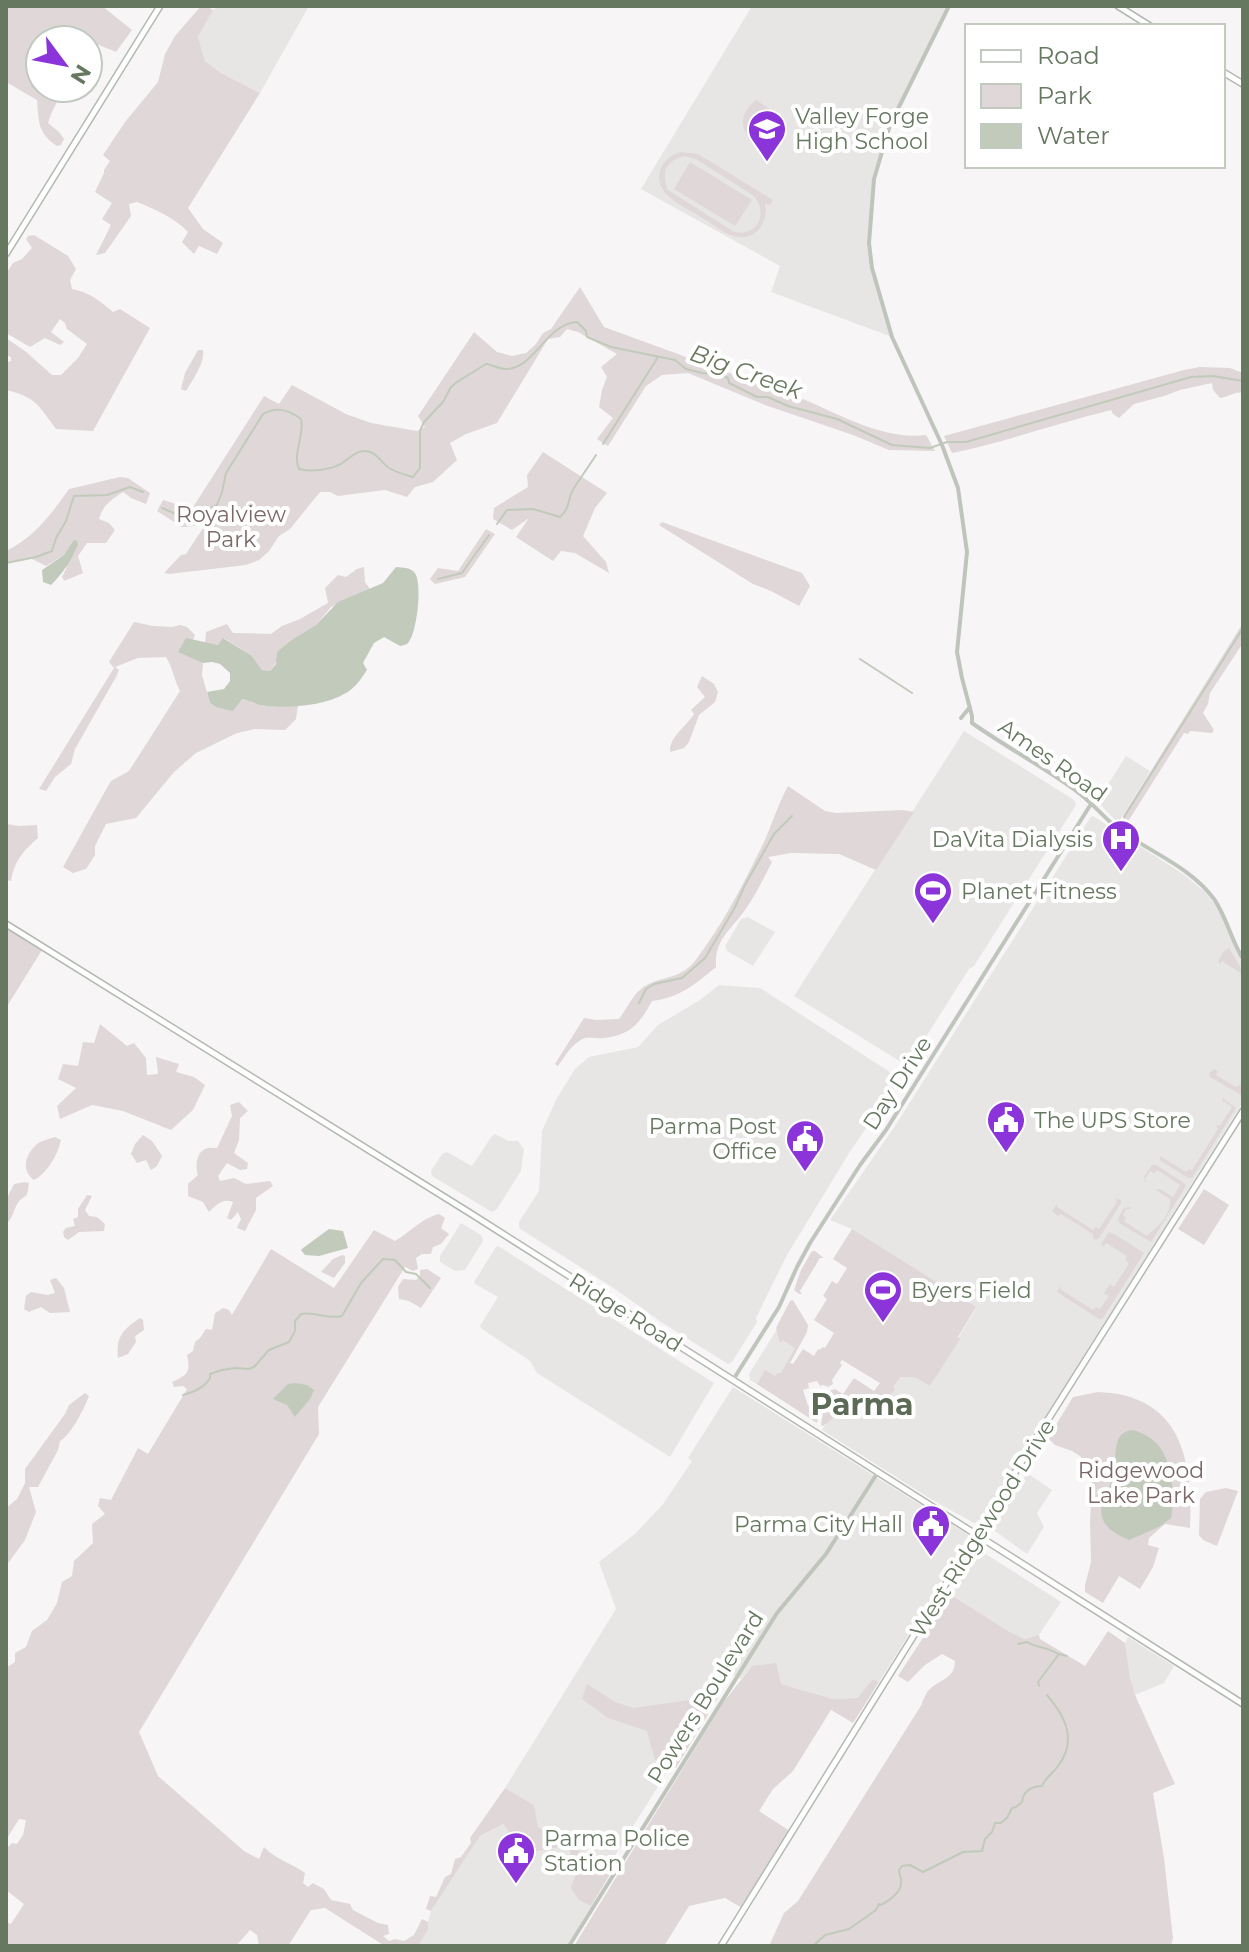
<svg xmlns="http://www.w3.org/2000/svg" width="1249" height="1952" viewBox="0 0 1249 1952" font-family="Montserrat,sans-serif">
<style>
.built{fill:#e7e6e5}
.green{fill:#dfd7d8;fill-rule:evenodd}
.water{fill:#c2cabc}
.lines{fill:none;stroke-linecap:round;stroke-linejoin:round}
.stream{stroke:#c2cabc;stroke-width:2}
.major-casing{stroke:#b3bab1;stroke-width:8}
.minor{stroke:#bfc5bd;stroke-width:4}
.major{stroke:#fff;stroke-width:5}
.labels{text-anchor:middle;stroke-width:8;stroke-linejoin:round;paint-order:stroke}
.poi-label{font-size:22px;fill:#667860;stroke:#fff;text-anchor:start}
.park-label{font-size:22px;fill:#7c6967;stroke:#fff}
.street-label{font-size:22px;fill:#667860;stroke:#fff}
.water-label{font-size:24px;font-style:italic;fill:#6b795f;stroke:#fff}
.district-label{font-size:30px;font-weight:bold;fill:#5c6a56;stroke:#fff}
</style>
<rect width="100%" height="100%" fill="#f8f5f7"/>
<path class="built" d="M219,6H309L260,93L221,73L205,61L198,37L213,10Z
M752,6H893L897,8L898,6H949L890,125L874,179L869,243L872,268L892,337L771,292L780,266L641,189Z
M964,731L1074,800L1076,805L974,966L969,969L910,1062L906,1065L794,996Z
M1126,756L1150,771L1118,823L1099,803L1100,797Z
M1093,816L1183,874L1205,892L1218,909L1243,965V1102L982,1518L978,1522L974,1523L934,1501L822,1430L840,1403L853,1394L889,1392L901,1377H914L930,1386L976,1308L852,1229L830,1220L895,1126L1090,818Z
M748,917L775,932L753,966L727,951L725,946L741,919Z
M719,985L760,988L896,1076L897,1084L851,1150L787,1255L756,1318L757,1322L732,1362L728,1364L661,1322L615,1289L522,1230L519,1228V1222L539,1191L542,1131L557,1098L575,1069L589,1057L638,1047L658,1025L700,1000Z
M495,1134L509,1141H518L524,1149L521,1171L497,1209L492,1212L432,1176L431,1171L442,1154L447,1152L472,1166L492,1136Z
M461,1223L481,1235L483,1241L465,1270L455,1271L440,1262V1256Z
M498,1246L714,1383L670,1457L537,1373L530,1361L482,1329L480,1326L498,1297L475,1284L474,1282L496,1247Z
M779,1326L803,1339L771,1393L750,1380L749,1374Z
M733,1387L970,1536L879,1682L873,1679L857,1698L833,1699L781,1684L752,1666L741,1679L729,1673L607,1868L568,1846L579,1899L591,1906L567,1946H418L428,1930V1922L431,1911L480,1836L503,1824L515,1839L567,1845L537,1827L534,1805L505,1788L616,1609L599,1562L636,1533L663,1504L692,1461L688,1458Z
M1027,1473L1052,1490L1037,1513L1044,1527L1027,1554L992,1529Z
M981,1551L1061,1602L1039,1635L1025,1639L1010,1632L951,1595L977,1554Z
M1128,1637L1174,1666L1164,1683L1135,1695L1130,1677L1125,1643Z"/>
<path class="green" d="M6,6H102L132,30L116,52L99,45L88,49V40H40V88H64L51,114L48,123L59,132L64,139L61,145L57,146C37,132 39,122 37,100L6,82Z
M201,6H206L213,10L198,37L205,61L221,73L260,93L188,208L203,229L223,243L217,254L199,246L194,254L182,242L188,232C175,218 155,209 137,202L129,204L131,216L105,253L96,255L111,225L102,219L112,203L95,192L104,173V170L110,161L103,155L125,122L158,82L165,54L175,36Z
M756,100L783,118L764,149C742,135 734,119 756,100Z
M680,152L698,154L773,200L770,205L765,203C769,223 755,243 733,236C722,232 711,223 701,217C684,206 651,194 661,168C665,159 672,155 680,152ZM684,156L696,159L754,196C769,214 757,237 734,232L668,190C660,173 667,160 684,156Z
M690,162L752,200L735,226L674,189Z
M34,235L68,256L76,269L70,280L72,289C89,292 100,301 113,312L120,309L150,328L93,431L56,429C39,406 36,397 6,390V363L11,361V357L6,355V338L25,351L52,375H61L78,358L87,344L67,329L65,323L60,319L51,332L64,342L60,345L45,338L30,347L6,333V274L13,263L22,259L32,248L26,239L28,236Z
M580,287L604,327L768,387L799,401L803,399C841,415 883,440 926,435L935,451L889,450L853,435L765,405L688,373L662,375L646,386L608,446L597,439L613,418L599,407L602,390L607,377L601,367L617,354L578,332L567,329L560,337L548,339L497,423L466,434L450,443L457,460L433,482L415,487L407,497L385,490L338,496L330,492H320L290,529L279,536L269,551L259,560L246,565L169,574L164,573L181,555L186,554L205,525L182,527L157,511L163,500L173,503L190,512L264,396L279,404L292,385L346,414L371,423L417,431L425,427L418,416L474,332L497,352L512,356L526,353L536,344L543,333L551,329Z
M198,350H203C205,363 193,379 186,391L181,389L185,373Z
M1200,367L1230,368L1243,373V393C1235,391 1229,397 1220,398L1213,390L1212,383L1180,390L1164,396L1134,404L1119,418L1113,414L1111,410C1057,423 1006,442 952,453L944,436L1184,370Z
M543,452L607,493L595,508L583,536L606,562L609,573L575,553L561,551L553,561L516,537L529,518L512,530L493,519L494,508L528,487L527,475Z
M120,477L128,478L150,493L146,504L131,498L123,492C111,500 103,505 99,519L109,523L115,530L106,543H87L78,556L83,573L64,581L62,577L66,569L73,541L64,555L46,566L30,558L21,561L6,563V551C35,537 51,514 69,489Z
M662,522L802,573L810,586L799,606L771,591L753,584L659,525Z
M486,529L495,534L465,577L435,584L430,579L438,568L458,571Z
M364,567L365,582L370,589L331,607L316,625L293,639L270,671L262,670L252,656L224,638L219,645L205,643L206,632L227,624L233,633L271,634L282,626L300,619L328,603L325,588L338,575L346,577L357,569Z
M134,622L153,626L172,627L180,625L187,627L195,635L193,640L186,639L179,651L203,663L202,675L210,703L216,707L242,699L264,706L298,705L296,719L285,730L255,729L237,733L196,753L174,772L136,818L106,824L95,846V855L86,869L73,873L63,867L108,786L111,781L129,771L180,691C174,680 173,668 166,657L138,658L115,667L119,670L116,677L75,749L71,764L55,777L46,791L39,789L114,668L109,662Z
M1243,623V643L1210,693L1208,704L1203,713L1214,730L1212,733L1190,731L1188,734L1184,733L1129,820L1123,818L1124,814Z
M702,676L714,684L718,692L715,702L699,715L689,742L684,748L670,752C669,737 686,727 694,714L691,710L705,697L697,687Z
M788,786L825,811L836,813L903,810L914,812L876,870L839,854L791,853L768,857L772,862C764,877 757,893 747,907C733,929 714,938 716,967C694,985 681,997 652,1001C640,1023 631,1035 604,1038C598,1039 590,1037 585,1038C573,1042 565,1056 558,1066L555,1064L584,1018L596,1020L619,1019C626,1010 632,996 641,989C659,975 679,981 695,961C720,928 740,891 758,854C770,832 776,808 788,786Z
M6,824L19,826L37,825L38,838C23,851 14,861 11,881L6,880Z
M6,928L42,950L6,1008Z
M1229,948L1243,972V978L1242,974L1222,961L1220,964L1218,961L1224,951Z
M100,1024L127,1046L134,1043L146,1058L147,1075L158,1074L156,1057L179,1064L176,1072L194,1077L205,1085L193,1110L171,1130L123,1111L92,1105L60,1119L57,1106L76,1088L58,1079L63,1064L78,1066L83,1042L94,1043Z
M1214,1069L1218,1071L1216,1075L1236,1087L1243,1083V1096L1210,1077L1209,1073Z
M1223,1098L1236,1108L1192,1178H1188L1160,1160V1156L1186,1172L1189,1169L1192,1170L1218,1129L1216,1125L1220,1126L1232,1107L1222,1100Z
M239,1102L248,1111L240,1118L239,1140L234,1153L248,1163L247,1169L240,1170L227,1163L218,1176L220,1181L234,1178L246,1184L270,1181L273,1186L256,1198V1210L245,1231L237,1228L241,1219L238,1212L231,1220L227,1218L233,1202C222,1198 217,1205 209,1212L203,1202L188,1196V1184L198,1175C195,1167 196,1153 205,1149C209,1147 213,1148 217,1148L232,1116L230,1105Z
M143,1135L152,1141L162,1156L157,1166L151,1170L146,1160L137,1163L131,1154L135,1144Z
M55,1137L61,1140C57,1156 48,1172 34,1180C21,1171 25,1155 36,1145C40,1141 49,1139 55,1137Z
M1152,1165H1156L1184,1183L1186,1186L1151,1242L1119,1223L1118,1219L1124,1208L1130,1207L1131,1209H1126L1123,1215L1126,1218L1124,1221L1147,1236C1157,1227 1172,1215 1170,1199L1156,1190L1160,1189L1173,1197L1180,1185L1157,1170L1154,1173L1150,1171L1145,1179L1147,1182H1145L1144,1177Z
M25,1182L29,1183L27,1195C11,1204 17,1215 6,1224V1200L14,1184Z
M1204,1189L1229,1205L1204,1245L1178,1229Z
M87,1195L92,1196L85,1210L89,1216L97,1217L105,1224L104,1231L79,1232L68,1240L64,1237L63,1232L66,1228L75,1226L73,1219L78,1217V1209Z
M1115,1198L1121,1200V1203L1100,1237L1096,1240L1093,1238V1234L1061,1214L1058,1216L1052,1211L1057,1204V1207L1093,1230L1096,1227L1099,1229L1117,1202Z
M439,1214L445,1218L441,1228L449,1234L441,1244L433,1247L431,1254H422L416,1258L418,1269L413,1271L405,1267L318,1407L319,1434L139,1732L158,1776L244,1851L259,1859L264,1847C278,1861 290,1862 305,1873L303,1883L308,1887L313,1883L324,1889L331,1900L350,1904L353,1910L378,1923L388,1925L389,1934L383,1936L389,1941L395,1939L404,1941L414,1935L422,1919L428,1922V1930L418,1946H385L325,1908L311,1910L288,1946H259L257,1935L250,1930L236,1946H6V1922L11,1924L24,1904L6,1890V1849L12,1843L17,1844L23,1835L26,1820L19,1819L6,1840V1668L15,1662V1653L26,1647L32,1631L47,1620L57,1603L62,1582L72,1576L74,1561L93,1543L92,1524L105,1514L98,1506L100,1498L111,1500L138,1448L148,1454L187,1389L183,1386L174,1387L172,1382C187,1375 191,1373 187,1355L193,1351L195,1342L200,1338L206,1329L212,1330L215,1313L223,1308L229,1310L232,1315L271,1249L334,1288L374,1230L395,1241C411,1232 421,1218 439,1214Z
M852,1229L976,1307L958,1337L960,1339L930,1386L914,1377H901L893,1387L895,1390L888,1397L878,1402L864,1396L851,1401V1404L823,1426L821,1425L825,1401L831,1390L835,1389L843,1394L854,1378L874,1391L880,1383L842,1360L840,1363L842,1365L832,1380L833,1384L828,1387L823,1385L820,1386L817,1381L808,1383L809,1388L803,1390L808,1406L813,1404L819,1407L817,1423L757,1384L765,1370L775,1376L778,1373H781L795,1348L783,1340L780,1343L776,1328L790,1301L793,1300L808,1325L807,1332L790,1363L793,1364L803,1349L814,1356L818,1349L820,1350L822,1347L825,1348L834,1333L814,1320L827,1299L823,1296L832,1281L837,1284L847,1268L833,1259Z
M1109,1232L1116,1235L1144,1253L1103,1318L1099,1319L1057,1292L1061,1285L1060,1289L1093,1310L1096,1307L1100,1309L1109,1296L1104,1293L1110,1284L1114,1287L1129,1263L1125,1260L1127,1256L1106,1243L1104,1246L1101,1244Z
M812,1251H815L824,1258H820L800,1291L802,1294H799L794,1290L801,1270Z
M342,1255L345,1256V1263L334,1278L321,1272L333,1259Z
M427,1269L441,1278L421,1308L409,1301L399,1299L398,1287L403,1279L416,1280L420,1276V1270Z
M56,1278L64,1288L70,1312L50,1313L41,1307L29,1312L24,1309L26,1296L31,1292L48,1295L55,1293L50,1280Z
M140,1318L143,1320L144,1330L135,1336L136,1342L128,1354L118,1358C116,1337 122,1330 140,1318Z
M1098,1392C1181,1395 1193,1459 1190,1528L1165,1524L1149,1538L1148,1545L1159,1548L1153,1567L1140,1589L1119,1576L1103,1603L1085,1592V1585L1091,1562L1090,1522L1092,1478L1088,1464L1080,1456L1072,1451L1055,1445L1048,1438L1073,1397Z
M85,1393L89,1396C84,1409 71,1435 60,1441L58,1450L38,1487H29L36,1512L25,1540L6,1566V1508L17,1499L25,1483V1469L65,1414L69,1405Z
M1226,1488L1238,1491L1217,1546L1203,1540L1199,1535L1200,1499L1206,1492Z
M951,1595L1010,1632L1025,1639L1039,1635L1040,1639L1085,1666L1108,1631L1125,1643L1130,1677L1135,1695L1175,1784L1153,1793L1164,1858L1173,1938L1171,1946H769L784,1913L798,1901L922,1704C922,1702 927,1692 928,1691C938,1679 955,1680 955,1661L942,1654L925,1665L908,1682L898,1676Z
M776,1663L781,1684L833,1699L857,1698L873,1679L879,1682L853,1723L831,1710L793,1771L773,1789L759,1811L790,1831L742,1908L725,1898L689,1906L664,1946H574L723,1703L752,1666Z
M587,1684L615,1702L633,1708L719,1696L676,1768L655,1760L647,1731L608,1718L582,1699Z
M505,1788L534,1805L538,1827L612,1871L591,1906L579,1900L571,1888L575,1876L568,1845L528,1853L523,1838L515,1839L503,1824L480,1836L431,1911L426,1909L430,1896L436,1897L445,1877L451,1874L455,1859L461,1857L471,1843L470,1838Z"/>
<path class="water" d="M76,540L78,544C72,560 63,573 51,585L43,582L42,570L64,555L73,541Z
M396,567C403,568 409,567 414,572C423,581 417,629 410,640C406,646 407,644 400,646L384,637L374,643L363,663L367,670C361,679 355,688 346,693C325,706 290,708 266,706C258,705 250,701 242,699L233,711L216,707L210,703L207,692L224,689L230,681V673L220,664L212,662L203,663L178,652L186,638L218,645L223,638L252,656L262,670L270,671L276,664L277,652L293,639L316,625L338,602L383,583Z
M329,1229L343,1231L348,1248L319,1256L305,1255L301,1250L303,1248Z
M295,1383L307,1385L314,1390L310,1399L295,1417L287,1405L273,1399L288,1384Z
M1133,1430C1164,1439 1170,1462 1173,1491L1177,1490L1187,1494L1174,1497L1171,1518L1159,1527L1129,1540C1108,1531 1095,1521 1104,1496C1106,1490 1111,1485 1113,1479C1119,1463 1108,1432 1133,1430Z"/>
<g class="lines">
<path class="stream" d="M603,444L658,357
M162,508L188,519L217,505L222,492L226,473L263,414C277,406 289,410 301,419C305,436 292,453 299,469C309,472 333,470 342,463C349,459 355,451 364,451C375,450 381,462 389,468C396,472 405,475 413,477L420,468V431L424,422L443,402L451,387L457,382L486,364C492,365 498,368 504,369C534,371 545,324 577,322L586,331L587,337L611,347L675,360L686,369L702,373L719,374L728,378L729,383L757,397H768L788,406L837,419L892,445L930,448L947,442H966L1191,377L1213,376L1243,381
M497,524L507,510L533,509L560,517C571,507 567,499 574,488C581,477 589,466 596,455
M6,563L36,557L52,551L56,538L66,521L74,496L107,495L130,487L143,492
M438,579L462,573L489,535
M860,659L912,693
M1124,817L1243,628
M639,1003L646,989L654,984L682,978L705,958L734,909L745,885L774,834L792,816
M183,1395C194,1392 204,1388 210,1378V1374L222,1370L235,1368L249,1369L254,1367L269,1350L289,1342L295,1331V1321L301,1314C316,1311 327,1320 342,1316L361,1283L383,1259L395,1260L406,1272L416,1274L430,1288
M1018,1644L1027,1642C1037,1648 1048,1647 1058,1654
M1039,1686L1038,1682L1059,1654L1067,1656
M813,1946L825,1935L849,1929L876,1910L879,1904L881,1905C890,1900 901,1893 901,1883C902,1878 899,1875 899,1870L902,1866L910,1865L923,1872L963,1852L982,1851L985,1839L992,1832L995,1823H1001L1007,1818L1012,1808L1016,1807L1022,1802C1023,1791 1032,1786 1042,1786C1045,1778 1053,1773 1058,1766C1078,1740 1065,1716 1047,1695"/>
<g class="major-casing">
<path id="major" d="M1118,6L1150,26
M1223,72L1243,84
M6,254L160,6
M6,924L470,1213L1243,1704
M721,1946L1037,1437L1243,1111"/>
</g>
<path class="minor" d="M949,6L890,125L874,179L869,243L872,268L892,337L942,445L958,488L967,552L957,652L962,678L972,716V723C1006,747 1042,766 1075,790C1090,800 1101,815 1116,827C1147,851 1190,866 1214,899C1227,918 1231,940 1243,959
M961,718L970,707
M733,1380L779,1307L797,1267L810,1243L860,1165L886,1130L1091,804
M569,1946L777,1613L826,1554L878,1472"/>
<use href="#major" class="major"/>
</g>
<defs>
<g id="school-pin" transform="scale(2)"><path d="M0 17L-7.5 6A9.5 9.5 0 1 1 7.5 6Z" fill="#8a34d9" stroke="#fff"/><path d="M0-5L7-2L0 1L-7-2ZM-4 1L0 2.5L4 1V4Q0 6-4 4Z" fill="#fff"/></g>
<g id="hospital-pin" transform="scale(2)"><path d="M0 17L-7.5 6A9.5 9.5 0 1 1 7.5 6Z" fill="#8a34d9" stroke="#fff"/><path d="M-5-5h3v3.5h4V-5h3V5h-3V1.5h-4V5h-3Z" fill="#fff"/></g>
<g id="stadium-pin" transform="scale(2)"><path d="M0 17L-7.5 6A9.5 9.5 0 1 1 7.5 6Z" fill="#8a34d9" stroke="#fff"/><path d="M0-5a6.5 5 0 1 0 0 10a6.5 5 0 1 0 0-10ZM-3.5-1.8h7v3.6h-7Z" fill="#fff"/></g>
<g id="civic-pin" transform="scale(2)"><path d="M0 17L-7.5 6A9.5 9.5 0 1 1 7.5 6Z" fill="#8a34d9" stroke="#fff"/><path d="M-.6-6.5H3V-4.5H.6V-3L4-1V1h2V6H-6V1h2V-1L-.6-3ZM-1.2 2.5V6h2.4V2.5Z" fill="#fff"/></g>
</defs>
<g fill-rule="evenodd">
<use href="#school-pin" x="767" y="129"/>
<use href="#hospital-pin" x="1121" y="839"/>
<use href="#stadium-pin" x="933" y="891"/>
<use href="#civic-pin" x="1006" y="1120"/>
<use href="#civic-pin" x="805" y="1139"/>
<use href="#stadium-pin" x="883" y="1290"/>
<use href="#civic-pin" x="931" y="1524"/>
<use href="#civic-pin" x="516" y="1851"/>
</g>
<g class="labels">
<g class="poi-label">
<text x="795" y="124">Valley Forge<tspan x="795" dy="25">High School</tspan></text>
<text x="1093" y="847" text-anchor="end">DaVita Dialysis</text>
<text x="961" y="899">Planet Fitness</text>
<text x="1034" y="1128">The UPS Store</text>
<text x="777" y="1134" text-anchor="end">Parma Post<tspan x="777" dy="25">Office</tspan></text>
<text x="911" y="1298">Byers Field</text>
<text x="903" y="1532" text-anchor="end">Parma City Hall</text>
<text x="544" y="1846">Parma Police<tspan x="544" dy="25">Station</tspan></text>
</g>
<g class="park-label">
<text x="231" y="522">Royalview<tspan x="231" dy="25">Park</tspan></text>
<text x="1141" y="1478">Ridgewood<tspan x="1141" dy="25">Lake Park</tspan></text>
</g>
<g class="street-label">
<text transform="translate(1053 760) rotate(35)" y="8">Ames Road</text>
<text transform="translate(897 1083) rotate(-57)" y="8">Day Drive</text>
<text transform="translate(626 1312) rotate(32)" y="8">Ridge Road</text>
<text transform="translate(982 1528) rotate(-58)" y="8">West Ridgewood Drive</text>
<text transform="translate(705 1697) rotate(-58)" y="8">Powers Boulevard</text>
</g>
<g class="water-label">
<text transform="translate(746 372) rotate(20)" y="8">Big Creek</text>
</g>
<g class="district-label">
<text x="862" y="1415">Parma</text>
</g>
</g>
<rect width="1249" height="1952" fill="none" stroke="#667860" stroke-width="16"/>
<rect x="965" y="24" width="260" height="144" fill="#ffffff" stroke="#c2c9bf" stroke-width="2"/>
<rect x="981" y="50" width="40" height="12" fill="#ffffff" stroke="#c2c9bf" stroke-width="2"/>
<text x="1037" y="64" font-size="24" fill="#667860">Road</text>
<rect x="981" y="84" width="40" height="24" fill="#dfd7d8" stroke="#c2c9bf" stroke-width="2"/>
<text x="1037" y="104" font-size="24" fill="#667860">Park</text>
<rect x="981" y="124" width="40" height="24" fill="#c2cabc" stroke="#c2c9bf" stroke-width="2"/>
<text x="1037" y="144" font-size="24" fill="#667860">Water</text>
<g transform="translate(64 64) rotate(122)"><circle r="38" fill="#ffffff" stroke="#c2c9bf" stroke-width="2"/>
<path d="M0-6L14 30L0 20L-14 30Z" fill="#8a34d9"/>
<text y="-12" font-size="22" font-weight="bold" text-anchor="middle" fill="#667860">N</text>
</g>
</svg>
